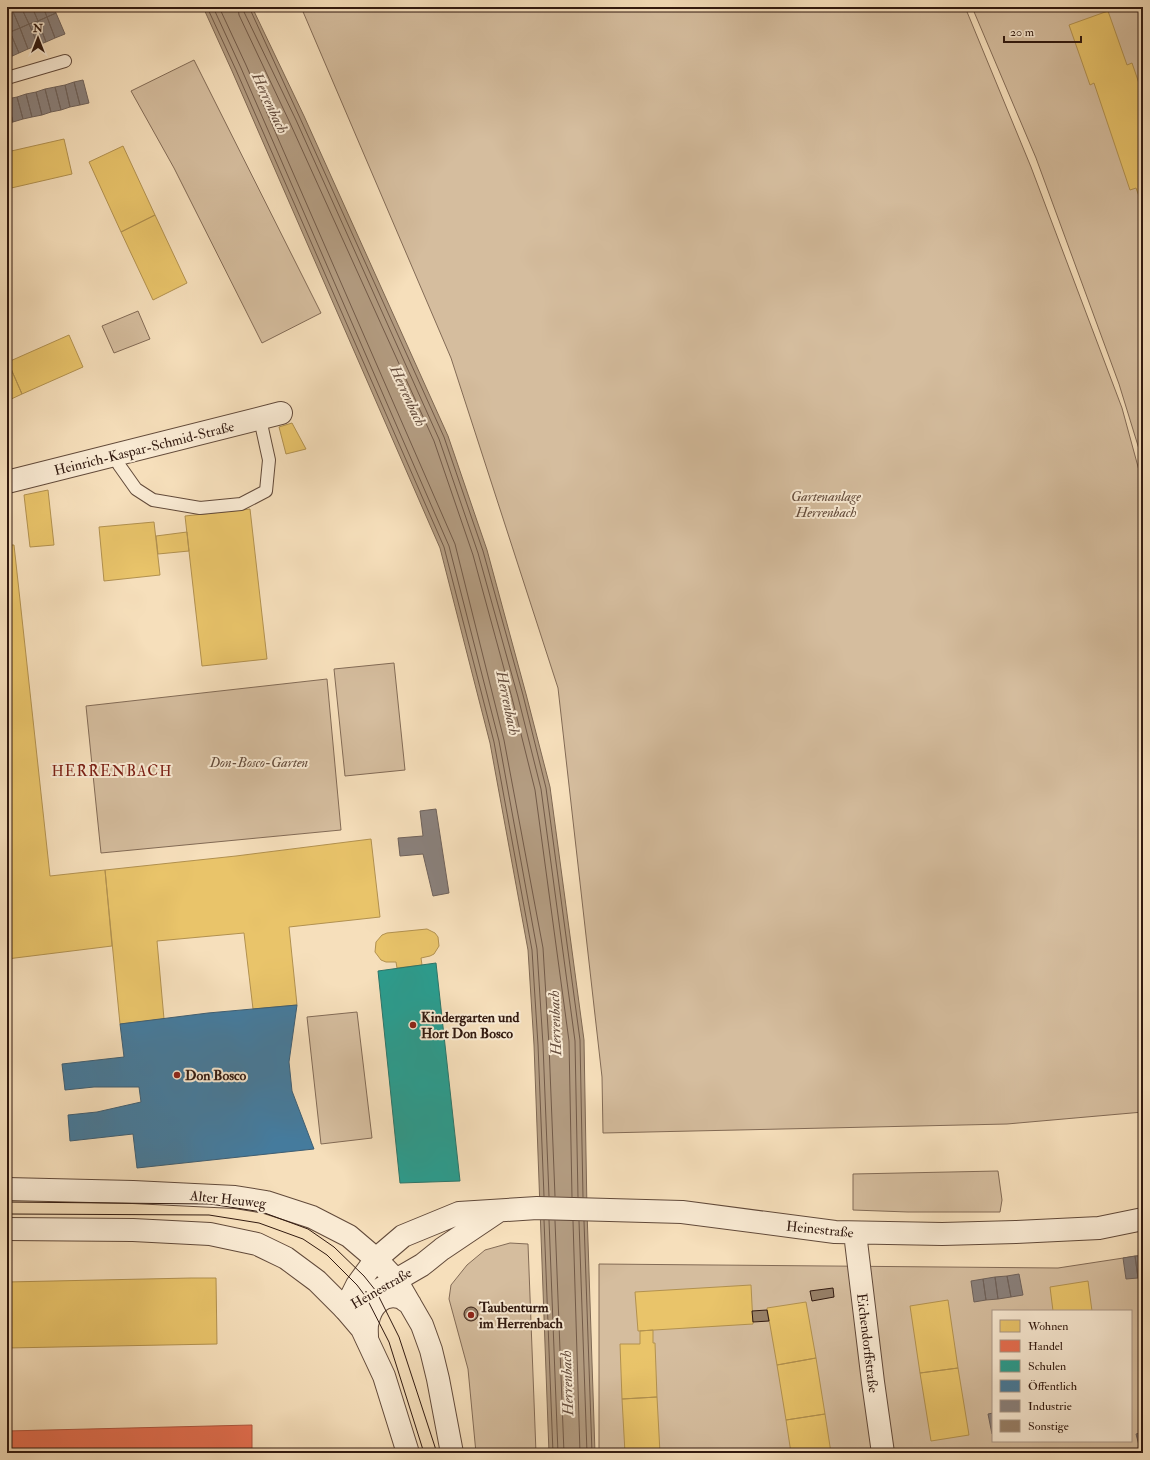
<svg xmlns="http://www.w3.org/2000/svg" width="1150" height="1460" viewBox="0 0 1150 1460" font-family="'IM FELL Double Pica',serif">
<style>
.green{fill:#d5bd9e;stroke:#836b56;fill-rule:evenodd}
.water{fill:#b39c81;stroke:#7f6853}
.homes{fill:#e9c46a;stroke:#b2914f}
.shops{fill:#e76f51;stroke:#b0553d}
.schools{fill:#2a9d8f;stroke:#2c7569}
.public{fill:#457b9d;stroke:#3f5e72}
.industry{fill:#8a817c;stroke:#6f625b}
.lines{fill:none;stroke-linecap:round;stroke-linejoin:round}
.shore{stroke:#725a48;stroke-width:1}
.building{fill:#978068;stroke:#31190f}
.service-casing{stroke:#624a3a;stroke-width:14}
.minor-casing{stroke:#624a3a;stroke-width:24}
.tertiary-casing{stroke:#624a3a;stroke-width:24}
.service{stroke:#f9ead3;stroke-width:12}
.minor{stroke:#f9ead3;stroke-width:22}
.tertiary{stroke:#f9ead3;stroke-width:22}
.tram{stroke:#31190f;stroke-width:1}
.poi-dot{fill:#8f2418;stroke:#f9ead3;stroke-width:1.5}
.labels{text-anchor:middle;stroke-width:4;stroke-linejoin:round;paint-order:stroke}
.street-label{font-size:14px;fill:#31190f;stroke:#f9ead3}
.park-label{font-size:14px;font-style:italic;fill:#624a3a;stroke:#f9ead3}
.poi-label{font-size:14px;font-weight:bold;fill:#31190f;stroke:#f9ead3;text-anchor:start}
.water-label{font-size:15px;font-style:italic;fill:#654d3d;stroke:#f9ead3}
.neighbourhood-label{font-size:15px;letter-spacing:1px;fill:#7a1f14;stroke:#f9ead3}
</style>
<rect width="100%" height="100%" fill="#f6dfbb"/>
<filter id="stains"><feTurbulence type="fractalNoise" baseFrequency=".005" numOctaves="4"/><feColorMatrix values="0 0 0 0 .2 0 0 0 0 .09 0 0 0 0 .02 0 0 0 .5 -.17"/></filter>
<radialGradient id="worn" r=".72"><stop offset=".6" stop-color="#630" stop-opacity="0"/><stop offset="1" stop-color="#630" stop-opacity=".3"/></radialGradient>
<path class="green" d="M301,7H965L1031,167L1122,408L1143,485V1112L1007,1124L603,1133L602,1077L558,688L451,358Z
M972,7H1143V462L1119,384L1036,158Z
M194,60L321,313L262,343L174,168L131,91Z
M138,311L150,339L114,353L102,326Z
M394,663L405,770L345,776L334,669Z
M327,679L341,830L101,853L86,706Z
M357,1012L372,1138L321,1144L307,1017Z
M998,1171L1002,1200L1000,1212H908L853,1210V1174Z
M510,1243L528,1244L536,1453H476L468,1369L449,1299L451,1285L467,1265L485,1250Z
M1143,1255V1453H599V1264L1058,1268ZM993,1311H1131V1441H993Z"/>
<path class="water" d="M203,7H252L304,116L448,436L487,550L526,694L550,787L584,1040L587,1211L595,1453H549L534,1045L528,950L490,743L440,548L232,71Z"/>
<path class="homes" d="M1108,11L1127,65L1132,63L1143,95V207L1136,188L1130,190L1094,83L1090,85L1069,25Z
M64,139L72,174L7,189V152Z
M123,146L155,215L121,232L89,162Z
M155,215L187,283L153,300L121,232Z
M69,335L83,367L22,394L8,362Z
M8,362L22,394L7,401V363Z
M292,423L306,449L286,454L279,427Z
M48,490L54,545L30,547L24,495Z
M250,509L267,659L202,666L185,516Z
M154,522L160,575L104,581L99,527Z
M187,532L189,551L158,554L156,536Z
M7,545H14L50,876L105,870L112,946L7,959Z
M371,839L380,917L289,927L297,1005L253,1009L244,933L157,941L164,1019L120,1024L105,870L236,856Z
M427,929L435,933L438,937L439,946L434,954L430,956L421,958L422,965L397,968L396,962H386L381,960L375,952L376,942L382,935L387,933Z
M191,1278H216L217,1344L7,1348V1282Z
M1088,1281L1092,1311H1053L1050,1287Z
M751,1285L753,1324L638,1331L635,1292Z
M948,1300L958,1368L920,1373L910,1306Z
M806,1302L816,1358L777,1365L767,1308Z
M653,1330V1343H655L657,1397L622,1399L620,1344H640V1331Z
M816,1358L825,1414L786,1420L777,1365Z
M958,1368L969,1435L931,1441L920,1373Z
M657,1397L660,1453H625L622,1399Z
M825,1414L831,1453H791L786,1420Z"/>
<path class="shops" d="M252,1425V1453H7V1431Z"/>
<path class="schools" d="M436,963L460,1181L400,1183L378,971Z"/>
<path class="public" d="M297,1005L289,1062L292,1091L314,1149L137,1168L133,1134L70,1141L68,1115L97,1112L141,1102L139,1087H94L65,1090L62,1064L124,1057L120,1024L208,1013Z"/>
<path class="industry" d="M11,7L20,28L10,32L7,24V9Z
M11,7H21L29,24L20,28Z
M21,7H32L38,21L29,24Z
M32,7H43L47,17L38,21Z
M43,7H53L56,13L47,17Z
M56,13L65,34L55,38L47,17Z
M47,17L55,38L46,42L38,21Z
M38,21L46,42L38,45L29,24Z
M29,24L38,45L28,49L20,28Z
M20,28L28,49L19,53L10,32Z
M10,32L19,53L10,57L7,49V33Z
M83,80L89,103L80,105L74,82Z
M74,82L80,105L70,107L65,85Z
M65,85L70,107L61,110L55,87Z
M55,87L61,110L51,112L45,89Z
M45,89L51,112L42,115L36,92Z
M36,92L42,115L32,117L26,94Z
M26,94L32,117L23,119L17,97Z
M17,97L23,119L13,122L7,99Z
M7,99L13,122L7,124Z
M436,809L449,893L433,896L423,854L400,856L398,838L423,836L420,811Z
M1135,1256L1138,1278L1126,1279L1123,1258Z
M1135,1256H1143V1277L1138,1278Z
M1019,1274L1023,1295L1011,1297L1007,1276Z
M1007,1276L1011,1297L998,1299L995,1277Z
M995,1277L998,1299L986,1300L983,1279Z
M983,1279L986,1300L974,1302L971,1281Z
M993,1413V1434H992L988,1414Z
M1143,1432V1453H1141L1136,1434Z"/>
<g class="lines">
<path class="shore" d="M207,7L236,70L444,547L494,742L532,950L538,1045L544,1196
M213,7L241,68L449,546L499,741L537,949L543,1045L549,1196
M219,7L246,65L455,544L504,740L543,948L549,1045L555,1196
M238,7L239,15L290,123L434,441L473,555L512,698L535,790L569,1041L572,1197
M244,7V12L296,120L439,439L478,553L518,697L541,789L575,1041L578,1197
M249,7L300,118L444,437L483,551L523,695L546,788L580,1040L583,1197
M544,1220L553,1453
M549,1220L558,1453
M555,1221L564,1453
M573,1221L580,1453
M579,1221L587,1453
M584,1221L592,1453"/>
</g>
<path class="building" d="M833,1288L834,1297L812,1301L810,1291Z
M464 1314a7 7 0 1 1 14 0a7 7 0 1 1-14 0Z
M767,1310L769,1321L753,1322L752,1311Z"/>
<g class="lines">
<g class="service-casing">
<path id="service" d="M7,78L65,61
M114,454L119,465L136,489L153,500L200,508L241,504L266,491L269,460L260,419"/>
</g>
<g class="minor-casing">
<path id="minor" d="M7,482L281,413
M855,1233L873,1382L883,1453
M358,1302L422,1265L442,1249L497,1212
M345,1309L357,1285L376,1259L403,1236L459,1213L537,1208L682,1212L835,1232L942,1234L1016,1232L1099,1228L1143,1219"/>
</g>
<g class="tertiary-casing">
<path id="tertiary" d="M7,1189L133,1192L235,1197L266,1202L312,1217L349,1236L376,1259L396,1280L422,1325L431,1350L438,1379L452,1453
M7,1229L133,1230L210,1234L257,1244L286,1258L317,1281L345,1309L362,1329L384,1376L408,1453
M367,1337C367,1332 366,1326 368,1321C371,1306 382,1293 399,1297C403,1298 407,1302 410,1304"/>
</g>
<use href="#service" class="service"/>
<use href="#minor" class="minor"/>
<use href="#tertiary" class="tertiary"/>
<path class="tram" d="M7,1202L210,1204L262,1212L308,1229L334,1247L364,1276L376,1291L399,1337L437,1453
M7,1214L209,1215L259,1223L303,1239L327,1255L357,1285L366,1297L389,1342L424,1453"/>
</g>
<g class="poi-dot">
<circle cx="413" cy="1025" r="4"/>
<circle cx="177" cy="1075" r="4"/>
<circle cx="471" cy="1315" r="4"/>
</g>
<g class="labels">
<g class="street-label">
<text transform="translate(144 448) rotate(-14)" y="5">Heinrich-Kaspar-Schmid-Straße</text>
<text transform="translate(228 1199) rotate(6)" y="5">Alter Heuweg</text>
<text transform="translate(820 1229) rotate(6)" y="5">Heinestraße</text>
<text transform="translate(381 1288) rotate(-30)" y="5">Heinestraße</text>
<text transform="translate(868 1343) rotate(83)" y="5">Eichendorffstraße</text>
</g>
<g class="park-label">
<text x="826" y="501">Gartenanlage<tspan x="826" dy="16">Herrenbach</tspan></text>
<text x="259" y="767">Don-Bosco-Garten</text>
</g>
<g class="poi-label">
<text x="421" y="1022">Kindergarten und<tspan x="421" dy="16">Hort Don Bosco</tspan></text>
<text x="185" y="1080">Don Bosco</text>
<text x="479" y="1312">Taubenturm<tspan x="479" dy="16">im Herrenbach</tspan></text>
</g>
<g class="water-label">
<text transform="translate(270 103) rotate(65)" y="5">Herrenbach</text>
<text transform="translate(408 396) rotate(65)" y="5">Herrenbach</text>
<text transform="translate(508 703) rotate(78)" y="5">Herrenbach</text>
<text transform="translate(555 1023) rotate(-92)" y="5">Herrenbach</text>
<text transform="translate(567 1383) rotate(-92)" y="5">Herrenbach</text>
</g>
<g class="neighbourhood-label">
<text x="112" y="776">HERRENBACH</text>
</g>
</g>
<rect width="1150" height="1460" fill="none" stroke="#f6dfbb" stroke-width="24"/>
<rect x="8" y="8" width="1134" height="1444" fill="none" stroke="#31190f" stroke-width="2"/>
<rect x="12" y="12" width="1126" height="1436" fill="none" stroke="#31190f"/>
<rect x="992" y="1310" width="140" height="132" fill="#f9ead3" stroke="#a99685"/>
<rect x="1000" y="1320" width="20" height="12" fill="#e9c46a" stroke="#a99685"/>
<text x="1028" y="1330" font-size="12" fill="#31190f">Wohnen</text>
<rect x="1000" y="1340" width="20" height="12" fill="#e76f51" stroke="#a99685"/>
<text x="1028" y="1350" font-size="12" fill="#31190f">Handel</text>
<rect x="1000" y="1360" width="20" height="12" fill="#2a9d8f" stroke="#a99685"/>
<text x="1028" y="1370" font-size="12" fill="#31190f">Schulen</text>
<rect x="1000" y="1380" width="20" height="12" fill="#457b9d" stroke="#a99685"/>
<text x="1028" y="1390" font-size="12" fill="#31190f">Öffentlich</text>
<rect x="1000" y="1400" width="20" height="12" fill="#8a817c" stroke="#a99685"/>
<text x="1028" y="1410" font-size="12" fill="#31190f">Industrie</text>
<rect x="1000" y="1420" width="20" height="12" fill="#978068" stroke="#a99685"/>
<text x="1028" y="1430" font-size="12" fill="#31190f">Sonstige</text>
<g transform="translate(38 38)" stroke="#f9ead3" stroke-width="3" paint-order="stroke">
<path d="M0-3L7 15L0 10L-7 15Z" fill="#31190f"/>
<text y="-6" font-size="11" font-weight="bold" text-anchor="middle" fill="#31190f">N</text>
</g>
<path d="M1004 36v6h77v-6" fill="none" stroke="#31190f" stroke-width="2"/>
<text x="1010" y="36" font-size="12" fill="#31190f" stroke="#f9ead3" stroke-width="3" paint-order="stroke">20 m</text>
<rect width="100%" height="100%" filter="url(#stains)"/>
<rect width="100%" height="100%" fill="url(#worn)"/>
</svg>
